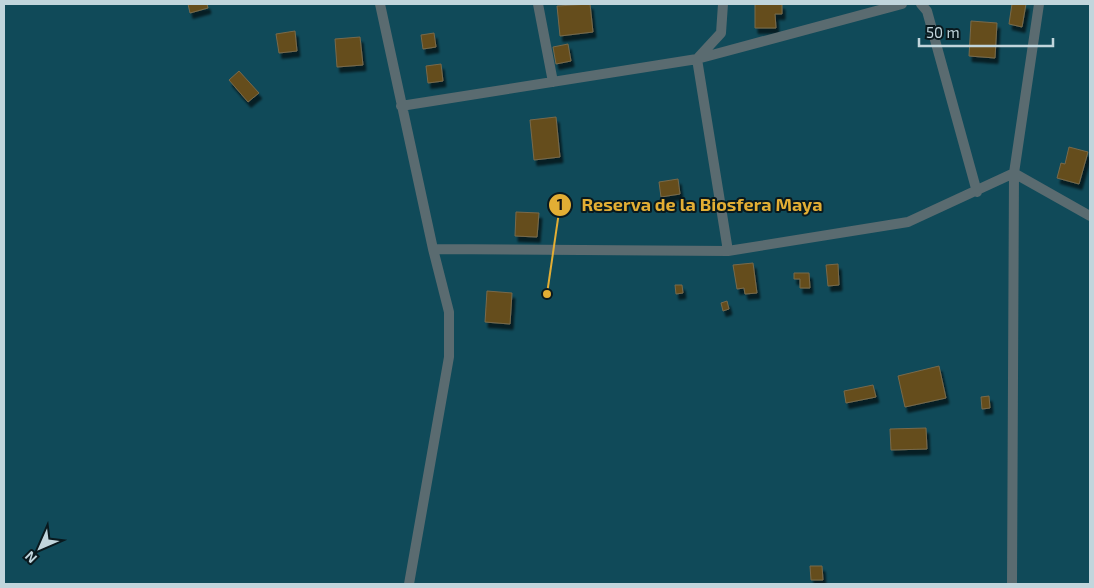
<svg xmlns="http://www.w3.org/2000/svg" width="1094" height="588" viewBox="0 0 1094 588" font-family="'Exo 2',sans-serif">
<style>
.green{fill:#104a59}
.building{fill:#654e1b;stroke:#78694b;filter:url(#shadow)}
.lines{fill:none;stroke-linecap:round;stroke-linejoin:round}
.minor{stroke:#5a6b70;stroke-width:10}
.leader{fill:none;stroke:#e3ae34;stroke-width:2}
.callout-dot{fill:#e3ae34;stroke:#09191e;stroke-width:2}
.mark-label{font-size:15px;text-anchor:middle;font-weight:bold;fill:#111}
.callout-label{font-size:18px;text-anchor:middle;font-weight:bold;fill:#e3ae34;stroke:#09191e;stroke-width:4;stroke-linejoin:round;paint-order:stroke}
</style>
<defs>
<filter id="shadow"><feDropShadow dx="3" dy="5.5" stdDeviation="1" flood-color="#0009"/></filter>
</defs>
<rect width="100%" height="100%" fill="#0a333e"/>
<path class="green" d="M4,4H1090V584H4Z"/>
<path class="building" d="M188,4H207L208,8L190,13Z
M590,4L593,32L560,36L557,6Z
M755,4H782V14H775L776,28H755Z
M1012,4H1026L1022,27L1009,24Z
M971,21L997,23L995,58L969,56Z
M295,31L297,51L279,53L276,34Z
M434,33L436,47L423,49L421,35Z
M360,37L363,65L337,67L335,39Z
M568,44L571,61L556,64L553,47Z
M441,64L443,81L428,83L426,66Z
M239,71L259,93L248,102L229,80Z
M556,117L560,157L534,160L530,120Z
M1069,147L1088,152L1079,184L1057,178L1061,163L1065,164Z
M678,179L680,194L661,197L659,182Z
M516,212L539,213L537,237L515,236Z
M753,263L757,293L745,294L744,288L737,289L733,265Z
M838,264L839,285L828,286L826,265Z
M794,273H809L810,288H800V279H794Z
M675,285H682L683,293L676,294Z
M487,291L512,293L510,324L485,322Z
M727,301L729,309L723,311L721,303Z
M939,366L946,398L905,407L898,376Z
M873,385L876,397L846,403L844,391Z
M989,396L990,408L982,409L981,397Z
M926,428L927,449L891,450L890,429Z
M810,566H822L823,580H811Z"/>
<g class="lines">
<path class="minor" d="M380,4L433,249L449,312V357L409,584
M538,4L553,82
M723,4L721,33L697,59L728,251
M921,4L927,11L977,192
M401,106L697,59L902,4
M433,249L728,251L908,222L1014,173L1090,216
M1012,584L1014,173L1039,4"/>
</g>
<path class="leader" d="M547 294L560 205"/>
<g class="callout-dot">
<circle cx="547" cy="294" r="5"/>
<circle cx="560" cy="205" r="12"/>
</g>
<g class="mark-label">
<text x="560" y="210">1</text>
</g>
<g class="callout-label">
<text x="702" y="211">Reserva de la Biosfera Maya</text>
</g>
<rect width="1094" height="588" fill="none" stroke="#c1d5dc" stroke-width="10"/>
<g transform="translate(40 548) rotate(225)" stroke="#09191e" stroke-width="4" paint-order="stroke">
<path d="M0-4L9 19L0 12L-9 19Z" fill="#c1d5dc"/>
<text y="-8" font-size="14" font-weight="bold" text-anchor="middle" fill="#c1d5dc">N</text>
</g>
<path d="M919 38v8h134v-8" fill="none" stroke="#c1d5dc" stroke-width="2.5"/>
<text x="926" y="38" font-size="15" fill="#c1d5dc" stroke="#09191e" stroke-width="4" paint-order="stroke">50 m</text>
</svg>
